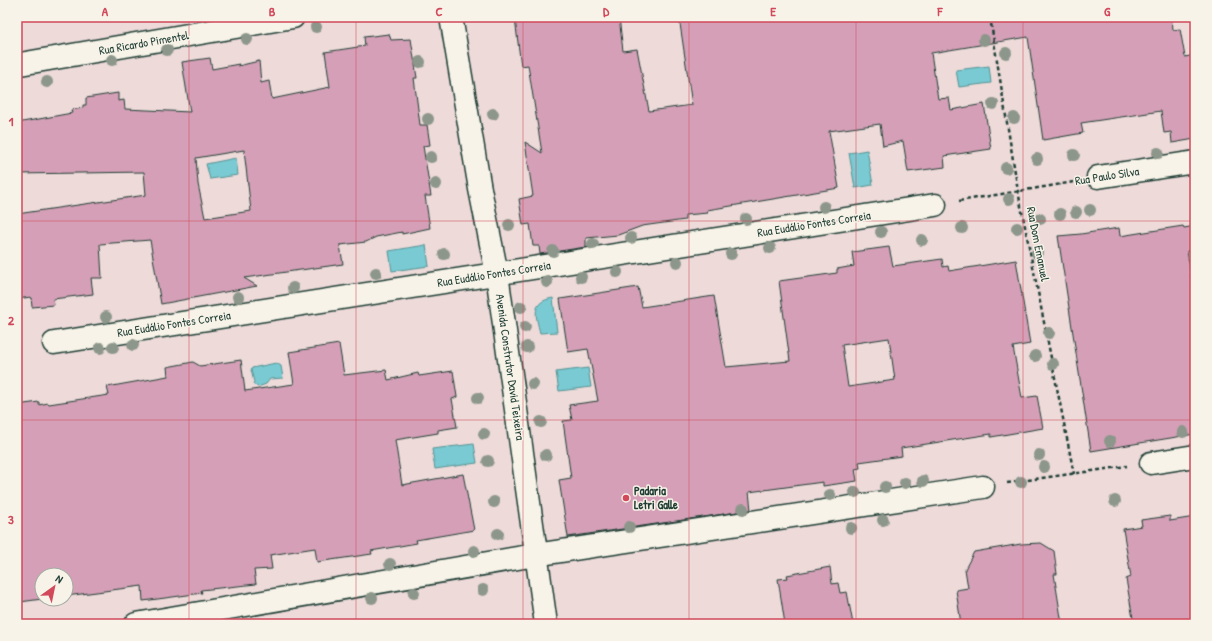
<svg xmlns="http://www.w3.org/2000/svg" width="1212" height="641" viewBox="0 0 1212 641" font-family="'Patrick Hand',sans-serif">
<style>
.water{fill:#79cad2;stroke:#559293}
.building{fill:#d5a0b7;stroke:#1f3d34;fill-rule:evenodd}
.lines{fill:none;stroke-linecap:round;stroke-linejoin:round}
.minor-casing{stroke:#1f3d34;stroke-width:25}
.path{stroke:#1f3d34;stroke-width:2.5;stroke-dasharray:4 3;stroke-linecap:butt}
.minor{stroke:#f7f3e8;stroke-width:22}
.tree{fill:#8c968a}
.grid{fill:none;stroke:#d1495b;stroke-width:1;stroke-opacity:0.55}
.poi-dot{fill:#d1495b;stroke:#f7f3e8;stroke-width:1.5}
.labels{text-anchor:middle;stroke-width:3;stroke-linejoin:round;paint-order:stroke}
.street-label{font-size:12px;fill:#1f3d34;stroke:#f7f3e8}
.poi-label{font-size:12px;font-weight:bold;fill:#1f3d34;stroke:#f7f3e8;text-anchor:start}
.neatline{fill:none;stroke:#d1495b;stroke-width:1.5}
.grid-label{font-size:13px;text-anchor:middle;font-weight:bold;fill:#d1495b}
</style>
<rect width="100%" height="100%" fill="#eddad9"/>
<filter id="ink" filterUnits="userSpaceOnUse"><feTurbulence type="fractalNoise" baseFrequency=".025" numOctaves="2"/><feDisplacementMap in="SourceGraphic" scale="8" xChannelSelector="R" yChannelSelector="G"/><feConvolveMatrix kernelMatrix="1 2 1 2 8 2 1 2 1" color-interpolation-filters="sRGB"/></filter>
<g filter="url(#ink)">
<path class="water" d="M989,66L991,83L959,87L956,70Z
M867,150L873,185L855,188L849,153Z
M236,158L238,175L210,179L206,164Z
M426,245L429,266L392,271L389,251Z
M553,298L557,332L540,333C536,316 530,302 553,298Z
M276,363L281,366L283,378L270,379L266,384L258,387L253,384L254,382L251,370L252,368Z
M588,368L591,387L559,391L556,372Z
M474,444L477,463L435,469L432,449Z"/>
<path class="building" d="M529,17H619L623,51L637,49L649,111L692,105L679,17H1172L1173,30L1180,29L1185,57L1195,55V139L1172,143L1171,132L1164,133L1161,111L1081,123L1083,133L1043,140L1028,37L931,53L938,99L949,98L951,110L984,104L991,149L944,156L945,167L908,172L903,141L883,146L880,124L829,131L839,188L707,210L708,213L685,215V220L642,226L618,235L586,238V247L540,254L539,246H533L530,224L523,225L519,199L533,196L525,142L542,153L528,65L521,66L515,19Z
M389,34L391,40L411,39L417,78H414L420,125H427L430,145L423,146L431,196H425L430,228L402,234V232L376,237L366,242L340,245L343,264L244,278L257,286L161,304L150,240L100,244L102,278H91L93,294L53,299L54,305L32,307L31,297L17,299V214L146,195L144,172L17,174V123L72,113L71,110L83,108V105H86V98L118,93V101L124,100L125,109L190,112L182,62L210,58L212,69L239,64L238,66L259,61L261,83L269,81L272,99L330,87L325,52L365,46L364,37ZM244,150L251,211L205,218L198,184L196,158Z
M1183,226L1184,228L1195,226V250L1187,251L1195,300V434L1091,451L1058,236L1081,234L1119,228L1120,236Z
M889,247L893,266L942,259L943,267L948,266L949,271L1016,260L1030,344L1013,347L1022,398L1037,396L1043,428L991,437V434L901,448L902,456L859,462L860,468L855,469L857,481L823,486V482L749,492L751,510L568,537L559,480L571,478L563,421L572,420L569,405L598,401L588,349L568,352L560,299L638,287L642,307L714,296L726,367L790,361L779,281L837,273V269L854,266L852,252ZM889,338L895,380L848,387L842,345Z
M339,344L344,375L386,370L388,380L418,373L419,376L453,371L457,397L452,399L457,427L438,430V433L395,440L402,485L463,474L474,530L416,540L417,543L371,551L372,554L317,562L315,548L270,555L272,569L254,570L256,584L201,590L202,593L143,601L142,586L66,596V575H42V599L20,602L17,591V405L39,402V405L48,403L49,404L109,395L107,387L168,376L167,367L193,362L200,366L241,360L245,391L294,384L289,352Z
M1170,516V521L1195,517V624H1134L1126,579L1131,577L1123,529L1142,526L1141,520Z
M1041,543L1054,551L1057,574H1054L1062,624H961L956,590L968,588L965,569L974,552L1021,544Z
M830,567L832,584L838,583L840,593L847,592L853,624H785L778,579L788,578L787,575Z"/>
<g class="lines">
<g class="minor-casing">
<path id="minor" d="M451,17L480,189L497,274L546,624
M20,64L293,17
M1098,177L1195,162
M54,343L935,205
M1151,463L1195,456
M136,624L535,555L983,487"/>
</g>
<path class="path" d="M990,17L1018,191L1074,474
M959,201L1074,182
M1007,483L1127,466"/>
<use href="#minor" class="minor"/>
</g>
<g class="tree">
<circle cx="316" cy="27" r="6"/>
<circle cx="247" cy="39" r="6"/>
<circle cx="984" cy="40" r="6"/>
<circle cx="167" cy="50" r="6"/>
<circle cx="1006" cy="53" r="6"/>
<circle cx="112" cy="60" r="6"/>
<circle cx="420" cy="62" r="6"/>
<circle cx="47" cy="82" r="6"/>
<circle cx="993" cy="104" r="6"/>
<circle cx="493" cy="114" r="6"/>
<circle cx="1014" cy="118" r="6"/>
<circle cx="428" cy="119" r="6"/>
<circle cx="1158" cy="153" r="6"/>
<circle cx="1074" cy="155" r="6"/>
<circle cx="431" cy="157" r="6"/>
<circle cx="1037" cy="159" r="6"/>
<circle cx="1006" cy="168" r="6"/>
<circle cx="436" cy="184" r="6"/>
<circle cx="1009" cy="199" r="6"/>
<circle cx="824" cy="207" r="6"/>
<circle cx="1090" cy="210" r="6"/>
<circle cx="1076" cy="212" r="6"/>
<circle cx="1060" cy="214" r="6"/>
<circle cx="746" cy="219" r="6"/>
<circle cx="1040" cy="219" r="6"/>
<circle cx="509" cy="225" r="6"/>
<circle cx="962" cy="228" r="6"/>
<circle cx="1017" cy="228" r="6"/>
<circle cx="881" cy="232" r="6"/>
<circle cx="631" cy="238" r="6"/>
<circle cx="922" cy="240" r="6"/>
<circle cx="593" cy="244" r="6"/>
<circle cx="770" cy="248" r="6"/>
<circle cx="553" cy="251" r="6"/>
<circle cx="1037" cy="253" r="6"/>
<circle cx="444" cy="254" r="6"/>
<circle cx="731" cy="254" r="6"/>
<circle cx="677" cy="262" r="6"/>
<circle cx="617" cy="272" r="6"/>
<circle cx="376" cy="273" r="6"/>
<circle cx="581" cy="277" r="6"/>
<circle cx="547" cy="282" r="6"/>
<circle cx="293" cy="288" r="6"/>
<circle cx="238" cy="297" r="6"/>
<circle cx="521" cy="307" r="6"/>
<circle cx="106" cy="317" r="6"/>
<circle cx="525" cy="327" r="6"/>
<circle cx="1049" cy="333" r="6"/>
<circle cx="133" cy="345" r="6"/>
<circle cx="113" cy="347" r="6"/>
<circle cx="527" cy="347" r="6"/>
<circle cx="100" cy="348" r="6"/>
<circle cx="1035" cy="356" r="6"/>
<circle cx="1053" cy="364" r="6"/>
<circle cx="533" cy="384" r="6"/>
<circle cx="478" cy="398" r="6"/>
<circle cx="541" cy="422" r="6"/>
<circle cx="1183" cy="432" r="6"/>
<circle cx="484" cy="434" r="6"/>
<circle cx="1110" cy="441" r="6"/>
<circle cx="546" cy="455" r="6"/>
<circle cx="1039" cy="455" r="6"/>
<circle cx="488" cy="461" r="6"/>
<circle cx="1044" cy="467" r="6"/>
<circle cx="923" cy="481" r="6"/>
<circle cx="1021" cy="482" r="6"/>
<circle cx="905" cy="483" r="6"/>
<circle cx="885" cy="487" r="6"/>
<circle cx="855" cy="492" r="6"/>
<circle cx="830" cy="495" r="6"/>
<circle cx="1115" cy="501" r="6"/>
<circle cx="494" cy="502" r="6"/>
<circle cx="743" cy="509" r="6"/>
<circle cx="883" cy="520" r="6"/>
<circle cx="629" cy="527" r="6"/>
<circle cx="851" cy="528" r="6"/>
<circle cx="498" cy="534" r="6"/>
<circle cx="474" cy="551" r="6"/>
<circle cx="390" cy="564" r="6"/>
<circle cx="483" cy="590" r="6"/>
<circle cx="414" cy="593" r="6"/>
<circle cx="372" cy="598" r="6"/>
</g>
</g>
<path class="grid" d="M189,17V624M356,17V624M523,17V624M689,17V624M856,17V624M1023,17V624M17,221H1195M17,420H1195"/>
<circle class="poi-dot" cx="626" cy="498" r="4"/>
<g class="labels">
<g class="street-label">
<text transform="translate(144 43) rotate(-10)" y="4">Rua Ricardo Pimentel</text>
<text transform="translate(1107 176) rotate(-9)" y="4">Rua Paulo Silva</text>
<text transform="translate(814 224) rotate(-9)" y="4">Rua Eudálio Fontes Correia</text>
<text transform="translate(1038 244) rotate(79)" y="4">Rua Dom Emanuel</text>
<text transform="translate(494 274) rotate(-9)" y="4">Rua Eudálio Fontes Correia</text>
<text transform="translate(174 324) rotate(-9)" y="4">Rua Eudálio Fontes Correia</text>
<text transform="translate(510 367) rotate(82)" y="4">Avenida Construtor David Teixeira</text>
</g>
<g class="poi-label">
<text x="634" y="495">Padaria<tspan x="634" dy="14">Letri Galle</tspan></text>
</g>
</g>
<rect width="1212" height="641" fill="none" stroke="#f7f3e8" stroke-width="44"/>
<g transform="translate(54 587) rotate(33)"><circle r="19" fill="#f7f3e8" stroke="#a1aaa0"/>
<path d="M0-3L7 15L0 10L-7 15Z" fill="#d1495b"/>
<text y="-6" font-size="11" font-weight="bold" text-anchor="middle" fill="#1f3d34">N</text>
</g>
<rect x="22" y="22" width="1168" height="597" class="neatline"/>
<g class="grid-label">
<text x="105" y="16">A</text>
<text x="272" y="16">B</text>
<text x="439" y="16">C</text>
<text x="606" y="16">D</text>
<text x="773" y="16">E</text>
<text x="940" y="16">F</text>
<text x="1107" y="16">G</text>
<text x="11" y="126">1</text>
<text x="11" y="325">2</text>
<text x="11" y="524">3</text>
</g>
</svg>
